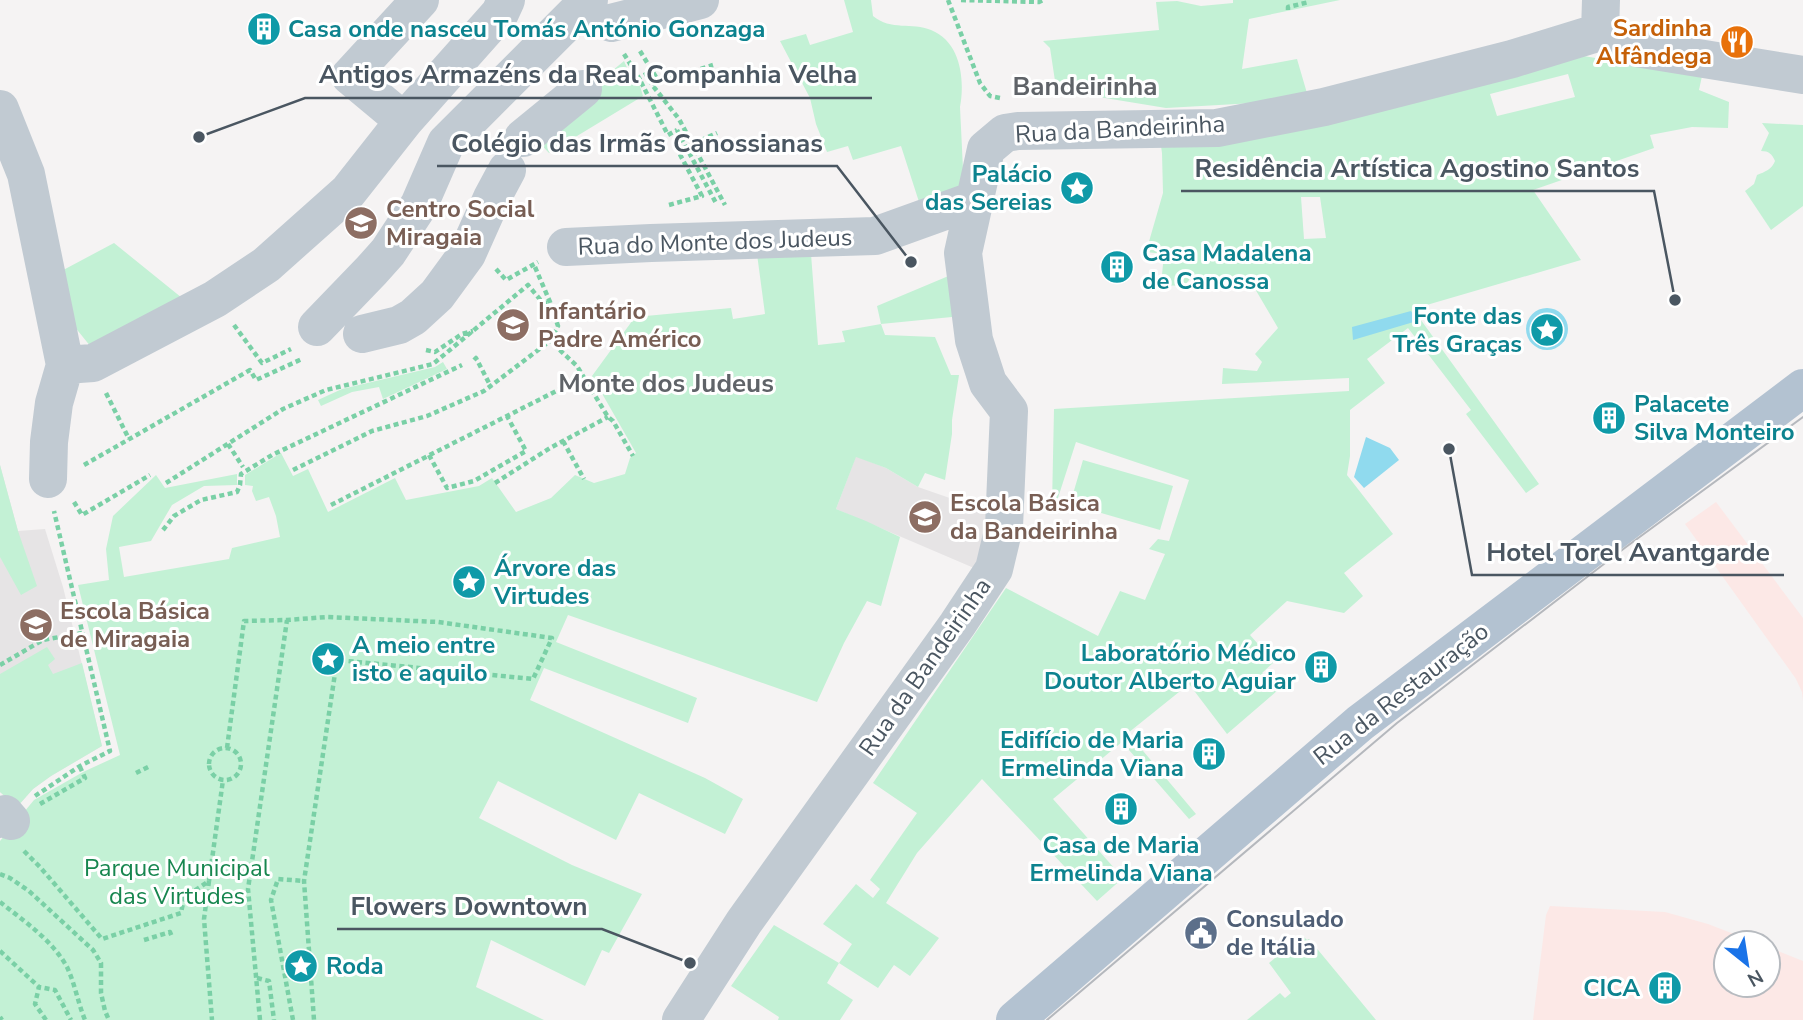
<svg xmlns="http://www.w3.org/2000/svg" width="1803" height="1020" viewBox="0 0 1803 1020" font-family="'Nunito Sans',sans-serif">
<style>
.education{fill:#e6e4e5}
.medical{fill:#fce8e6}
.green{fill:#c3f1d5;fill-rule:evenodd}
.water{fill:#90daee}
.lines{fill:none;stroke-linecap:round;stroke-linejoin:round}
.path{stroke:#7ad0a6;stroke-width:4.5;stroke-dasharray:5 3.5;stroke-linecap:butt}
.minor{stroke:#c1cad2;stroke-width:38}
.major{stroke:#b3c2d1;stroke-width:38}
.tram{stroke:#b5b8bd;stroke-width:2}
.labels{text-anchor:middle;stroke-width:6;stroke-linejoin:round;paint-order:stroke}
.food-label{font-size:24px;font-weight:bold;fill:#c56008;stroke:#fff;text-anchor:end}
.culture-label{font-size:24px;font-weight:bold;fill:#0d838f;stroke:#fff;text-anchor:start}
.street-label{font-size:24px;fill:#4a5661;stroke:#fff}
.education-label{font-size:24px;font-weight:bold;fill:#785e54;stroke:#fff;text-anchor:start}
.park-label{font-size:24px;fill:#17864f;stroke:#fff}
.service-label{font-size:24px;font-weight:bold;fill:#4e5e75;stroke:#fff;text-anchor:start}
.neighbourhood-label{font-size:26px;font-weight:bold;fill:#5f6368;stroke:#fff}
.leader{fill:none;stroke:#4a5661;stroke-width:2.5}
.callout-dot{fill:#4a5661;stroke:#fff;stroke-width:2.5}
.callout-label{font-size:26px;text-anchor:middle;font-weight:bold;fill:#4a5661;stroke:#fff;stroke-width:6;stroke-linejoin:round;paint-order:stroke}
</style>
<rect width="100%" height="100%" fill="#f5f3f3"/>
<path class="education" d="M856,456L886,468L918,487L993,513L981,571L836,509Z
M0,465L18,531L45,529L63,587L102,746L51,776L33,789L17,807L0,792Z"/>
<path class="medical" d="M1716,502L1803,618V701L1802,692L1796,679L1685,524Z
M1550,906L1665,912L1708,924L1757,943H1726V985H1768V947L1803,961V1020H1533L1546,915Z"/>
<path class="green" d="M844,0H871L873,16C891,31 912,22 931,30C961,42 965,80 960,107L964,190L920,205L901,146L853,160L848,146L827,152L816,124L810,98L780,41L806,34L810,45L853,32Z
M1233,0H1340L1249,19L1242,69L1297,59L1309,100L1166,108L1105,98L1057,94L1050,48L1043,41L1159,30L1156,2L1177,1L1201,6L1233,3Z
M1566,53L1702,76L1699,90L1729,102L1728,128L1692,127L1650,135L1654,148L1533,190L1581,260L1413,309L1539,484L1526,493L1466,414L1471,410L1408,328L1367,359L1385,383L1350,410V456L1347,475L1393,534L1344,573L1363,596L1344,613L1287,601L1250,635L1274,662L1262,673L1278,690L1227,734L1189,684L1128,733L1196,814L1189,819L1122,742L1053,799L1123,878L1097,901L982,779L917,853L886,903L939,938L910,976L894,965L878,988L839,963L827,983L853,1000L840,1020H778L779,1017L731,986L774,925L839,963L852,944L823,924L856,884L873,898L880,889L870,880L917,813L873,783L1006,588L1098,636L1120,591L1145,600L1165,554L1149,549L1158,539L1169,541L1189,480L1076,442L1056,504L1052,505L1054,409L1349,391V378L1222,384L1223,368L1257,371L1262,362L1255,354L1278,328L1251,282L1190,279L1184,286L1161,285L1164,254L1146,252L1163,193L1162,153L1160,139ZM1568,74L1575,97L1497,116L1490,94ZM1301,197H1320L1326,238L1304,239Z
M624,61L635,85L639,83L643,96L549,153L533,136Z
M1762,123L1803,125V206L1771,230L1745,191L1754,184L1757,175C1765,172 1772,169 1775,161C1772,154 1769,151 1761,151L1769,133Z
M114,243L192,306L91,347L57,305L52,276Z
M757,254H811L818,345L845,342L842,331L881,324L885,335L935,337L951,375H959L952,420V434L945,480L925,473L918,487L886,468L856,457L836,509L866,521L900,537L881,606L867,601L844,643L817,702L568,615L556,642L697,698L688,723L544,668L530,700L705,778L743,799L725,834L639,793L616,840L498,781L479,818L572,865L642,894L609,953L602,950L585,986L491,940L476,987L544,1020H0V841L34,800L83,772L120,755L78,585L109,580L106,549L113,516L156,475L165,488L237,474V485L204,486L172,505L151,541L119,547L124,577L229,559L232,548L280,537L276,516L269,497L256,501L252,491L253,486L245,485V475L281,453L293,476L308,469L328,512L395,478L406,500L479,486L492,478L516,512L551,498L575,475L594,483L625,474L630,458L636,453L592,376L635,317L731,308L733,319L765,314Z
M958,272L962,316L881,324L877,306Z
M443,362L447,369L383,399L379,387L352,392L321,406L318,400L342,389L435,367Z
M1083,460L1173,486L1160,530L1070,504Z
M0,465L18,531L37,586L21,595L0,557Z
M47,647L55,659L48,665L53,674L82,663L102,746L51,776L33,789L17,807L0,792V674Z
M1302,935L1307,940L1309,939L1376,1020H1247L1280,993L1285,998L1291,993L1269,963Z"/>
<path class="water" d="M1526 329a21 21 0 1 1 42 0a21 21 0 1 1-42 0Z
M1411,311L1417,321L1353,340L1352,327Z
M1366,437L1390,448L1399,460L1364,488L1354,477Z"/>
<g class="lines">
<path class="path" d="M948,0L980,83L990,96L1000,98
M961,0L1039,2L1043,0
M1288,10V7L1309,2
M640,51L659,82
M624,54L639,78L646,74L653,86L679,119L725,205
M641,82L668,135L677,130
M653,86L659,82L713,65
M677,130L717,205
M693,144L717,133
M669,205L702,196L676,147
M535,267L550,302L558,326L550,341L577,366L608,417L613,421L633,456
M496,269L506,280L538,262
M234,325L262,363L291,349
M426,350L435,352L462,334L473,331
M474,360L476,358L491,387
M106,393L129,439
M563,441L584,479
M228,444L243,467
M429,455L447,488L474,481L526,451L507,416
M84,465L250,370L256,380L302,359
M293,470L372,431L427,416L484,391L550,341
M166,483L283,409L326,390L433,364L528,285L543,303L550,302
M495,483L550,448L608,417
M74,502L82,515L150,475
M331,505L584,377
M163,530L174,516L201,500L237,492L240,485L241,474L272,455L462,365
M0,665L43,640L82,633
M227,748L244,621L287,620L327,617L438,622L552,638L533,679L337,660L304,881L314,1020
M209 764a16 16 0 1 1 32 0a16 16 0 1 1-32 0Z
M136,773L150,766
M35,796L80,766L110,751L54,511
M40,804L85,778L80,767
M24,851L40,867L102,939L181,913L184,898L209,881L223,780
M0,874L10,878L29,891L93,950L101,963V993L105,1011L109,1020
M209,881L204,919L212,1020
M0,902C24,921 52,940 67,967C75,984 78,1003 85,1020
M144,940L170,932L172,937
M0,951L39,987
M257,978L269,981L274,1020
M0,1017L2,1020
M46,1020L35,1004L39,987L55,990L71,1020
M260,1020L248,889L287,620
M293,1020L271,900L278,879L304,881"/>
<path class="minor" d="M611,23L700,0
M1600,32L1636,48L1803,75
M1600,32L1601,0
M0,109L26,174L65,365L54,403L49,442L48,479
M404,121L350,76L420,0
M523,138L583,89
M566,247L651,243L875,236L975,200
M317,327L371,271L388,252L419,205L446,143L589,0
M362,334L399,325L413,317L437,295L467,254L492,198L507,170
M65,365L93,363L215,299L266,265L348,192L404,121L500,13L506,0
M0,819L5,814L11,821
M681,1020L744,922L957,625L994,569L1004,527L1009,411L988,383L974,340L963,253L986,149L1005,133L1018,131L1217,128L1324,107L1512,59L1600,32"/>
<path class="major" d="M1015,1020L1360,723L1803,388"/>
<path class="tram" d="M1047,1020L1397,723L1626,547L1803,417"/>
</g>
<defs>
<g id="building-disc" transform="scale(1.75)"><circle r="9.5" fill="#0f9aa8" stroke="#fff"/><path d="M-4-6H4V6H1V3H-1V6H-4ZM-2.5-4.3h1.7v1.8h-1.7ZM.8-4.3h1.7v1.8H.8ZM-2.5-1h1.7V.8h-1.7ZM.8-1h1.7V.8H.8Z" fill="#fff"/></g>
<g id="restaurant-disc" transform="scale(1.75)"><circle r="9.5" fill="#e8710a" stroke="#fff"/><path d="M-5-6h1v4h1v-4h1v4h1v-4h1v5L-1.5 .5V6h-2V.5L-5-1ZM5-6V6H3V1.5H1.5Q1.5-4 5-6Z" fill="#fff"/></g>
<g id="sight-disc" transform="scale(1.75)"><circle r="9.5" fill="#0f9aa8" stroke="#fff"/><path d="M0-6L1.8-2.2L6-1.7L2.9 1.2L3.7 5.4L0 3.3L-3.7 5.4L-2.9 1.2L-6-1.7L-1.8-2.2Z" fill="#fff"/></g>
<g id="school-disc" transform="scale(1.75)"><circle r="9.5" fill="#8d6e63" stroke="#fff"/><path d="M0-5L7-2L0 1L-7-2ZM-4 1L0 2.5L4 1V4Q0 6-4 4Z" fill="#fff"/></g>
<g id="civic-disc" transform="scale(1.75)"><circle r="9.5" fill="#5c6f8a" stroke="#fff"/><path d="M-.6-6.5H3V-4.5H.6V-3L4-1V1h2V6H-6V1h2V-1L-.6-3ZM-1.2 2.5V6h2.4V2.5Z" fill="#fff"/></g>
</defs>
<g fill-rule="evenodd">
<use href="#building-disc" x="264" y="29"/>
<use href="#restaurant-disc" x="1737" y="42"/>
<use href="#sight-disc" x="1077" y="188"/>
<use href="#school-disc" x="361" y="223"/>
<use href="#building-disc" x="1117" y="267"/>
<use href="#school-disc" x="513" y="325"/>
<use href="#sight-disc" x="1547" y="330"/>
<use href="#building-disc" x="1609" y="418"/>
<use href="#school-disc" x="925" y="517"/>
<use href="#sight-disc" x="469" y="582"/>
<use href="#school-disc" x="36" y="625"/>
<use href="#sight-disc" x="328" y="659"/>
<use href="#building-disc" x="1321" y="667"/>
<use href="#building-disc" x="1209" y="754"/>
<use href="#building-disc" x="1121" y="809"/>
<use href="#civic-disc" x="1201" y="933"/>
<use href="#sight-disc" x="301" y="966"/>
<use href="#building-disc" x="1665" y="988"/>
</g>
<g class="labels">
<g class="food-label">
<text x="1712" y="36">Sardinha<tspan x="1712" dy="28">Alfândega</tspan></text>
</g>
<g class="culture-label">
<text x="288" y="37">Casa onde nasceu Tomás António Gonzaga</text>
<text x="1052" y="182" text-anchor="end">Palácio<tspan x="1052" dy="28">das Sereias</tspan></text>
<text x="1142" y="261">Casa Madalena<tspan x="1142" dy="28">de Canossa</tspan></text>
<text x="1522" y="324" text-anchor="end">Fonte das<tspan x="1522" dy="28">Três Graças</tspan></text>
<text x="1634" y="412">Palacete<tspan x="1634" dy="28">Silva Monteiro</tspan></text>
<text x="494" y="576">Árvore das<tspan x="494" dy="28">Virtudes</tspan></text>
<text x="352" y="653">A meio entre<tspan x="352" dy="28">isto e aquilo</tspan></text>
<text x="1296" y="661" text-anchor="end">Laboratório Médico<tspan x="1296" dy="28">Doutor Alberto Aguiar</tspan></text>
<text x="1184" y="748" text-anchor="end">Edifício de Maria<tspan x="1184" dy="28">Ermelinda Viana</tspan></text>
<text x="1121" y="853" text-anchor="middle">Casa de Maria<tspan x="1121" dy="28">Ermelinda Viana</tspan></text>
<text x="326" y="974">Roda</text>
<text x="1640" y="996" text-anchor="end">CICA</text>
</g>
<g class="street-label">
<text transform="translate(1120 129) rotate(-3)" y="8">Rua da Bandeirinha</text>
<text transform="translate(715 242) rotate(-2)" y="8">Rua do Monte dos Judeus</text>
<text transform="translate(925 667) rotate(-55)" y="8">Rua da Bandeirinha</text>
<text transform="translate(1401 694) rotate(-38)" y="8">Rua da Restauração</text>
</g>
<g class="education-label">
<text x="386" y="217">Centro Social<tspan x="386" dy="28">Miragaia</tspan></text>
<text x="538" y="319">Infantário<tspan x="538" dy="28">Padre Américo</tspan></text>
<text x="950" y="511">Escola Básica<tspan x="950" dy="28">da Bandeirinha</tspan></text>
<text x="60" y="619">Escola Básica<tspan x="60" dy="28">de Miragaia</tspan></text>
</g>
<g class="park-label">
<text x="177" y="876">Parque Municipal<tspan x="177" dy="28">das Virtudes</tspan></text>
</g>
<g class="service-label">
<text x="1226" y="927">Consulado<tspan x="1226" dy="28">de Itália</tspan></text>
</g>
<g class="neighbourhood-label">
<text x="1085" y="95">Bandeirinha</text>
<text x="666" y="392">Monte dos Judeus</text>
</g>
</g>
<path class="leader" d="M199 137L305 98H872M911 262L837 166H437M1675 300L1654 191H1181M1449 449L1472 575H1784M690 963L602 929H337"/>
<g class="callout-dot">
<circle cx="199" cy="137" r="7"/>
<circle cx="911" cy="262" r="7"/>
<circle cx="1675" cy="300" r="7"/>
<circle cx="1449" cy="449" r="7"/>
<circle cx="690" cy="963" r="7"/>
</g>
<g class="callout-label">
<text x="588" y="83">Antigos Armazéns da Real Companhia Velha</text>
<text x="637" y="152">Colégio das Irmãs Canossianas</text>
<text x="1417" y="177">Residência Artística Agostino Santos</text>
<text x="1628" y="561">Hotel Torel Avantgarde</text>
<text x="469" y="915">Flowers Downtown</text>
</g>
<g transform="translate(1747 964) rotate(150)"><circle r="33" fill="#ffffff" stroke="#b7bbc0" stroke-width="2"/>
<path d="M0-5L12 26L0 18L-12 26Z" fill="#1a73e8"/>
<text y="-10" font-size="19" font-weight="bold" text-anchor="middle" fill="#4a5661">N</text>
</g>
</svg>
